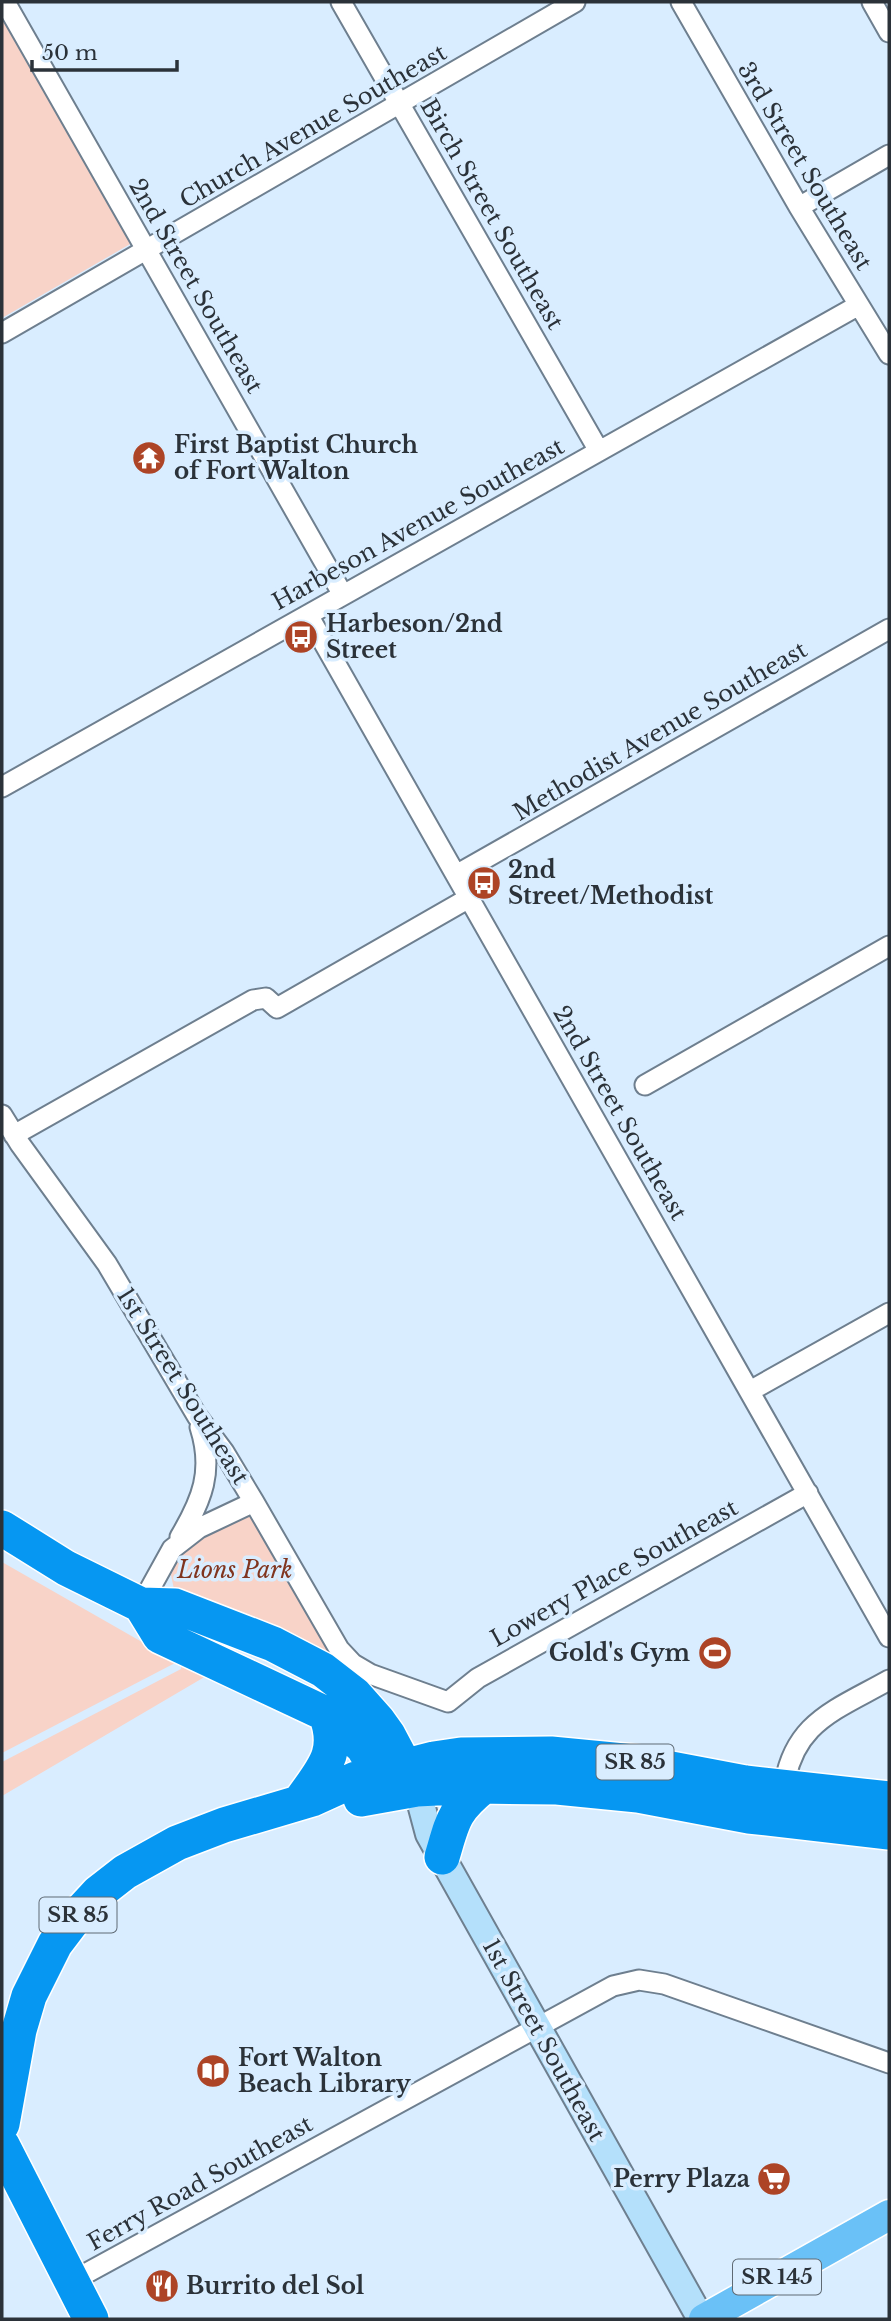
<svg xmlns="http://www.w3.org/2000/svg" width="891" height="2321" viewBox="0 0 891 2321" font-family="'Libre Baskerville',serif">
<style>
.green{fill:#f8d3c8}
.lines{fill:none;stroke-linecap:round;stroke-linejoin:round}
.street-casing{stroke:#6e7f8f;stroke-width:23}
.secondary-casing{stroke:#6e7f8f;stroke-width:30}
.primary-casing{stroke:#fff;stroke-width:33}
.highway-casing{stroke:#fff;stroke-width:38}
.street{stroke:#fff;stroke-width:19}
.secondary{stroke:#b4e0fb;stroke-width:26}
.primary{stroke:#6ac1f7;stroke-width:30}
.highway{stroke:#0697f2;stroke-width:35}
.labels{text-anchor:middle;stroke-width:7;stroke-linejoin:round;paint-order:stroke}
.shield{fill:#d9edff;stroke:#5f6a74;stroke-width:2}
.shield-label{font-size:21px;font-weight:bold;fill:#2b3239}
.street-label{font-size:23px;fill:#2b3239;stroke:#d9edff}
.poi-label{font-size:23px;font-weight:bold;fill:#2b3239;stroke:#d9edff;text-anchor:start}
.park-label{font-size:23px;font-style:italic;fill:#80351f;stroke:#d9edff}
</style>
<rect width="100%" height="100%" fill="#d9edff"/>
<path class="green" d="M2,17L132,243L2,318Z
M251,1515L346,1666L175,1594L171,1575C185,1539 219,1529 251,1515Z
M2,1562L177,1662L2,1753Z
M182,1659L213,1672L2,1796V1762L181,1669Z"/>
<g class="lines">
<g class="street-casing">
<path id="street" d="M5,2L343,595
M341,2L599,451
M681,2L799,207L889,354
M872,2L889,32
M799,207L889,155
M2,333L575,2
M308,615L889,1637
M2,787L859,305
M456,875L889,629
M645,1085L889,946
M2,1115L20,1144L107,1264L197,1416L224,1452L254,1502L339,1649L353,1664L370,1674L448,1702L478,1678L808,1493
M14,1135L253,1000L266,998L277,1008L469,898
M750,1391L889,1313
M180,1537C202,1500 214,1471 200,1427
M141,1605L172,1549L199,1528L254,1502
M783,1795C790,1723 834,1711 889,1680
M72,2281L613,1986L639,1980L664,1984L889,2063"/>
</g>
<g class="secondary-casing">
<path id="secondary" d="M417,1789L429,1834L701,2319"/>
</g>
<g class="primary-casing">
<path id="primary" d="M704,2319L889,2215"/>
</g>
<g class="highway-casing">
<path id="highway" d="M2,1528L66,1568L141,1605L175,1606L273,1644L323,1670L354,1694L378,1721L388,1735L415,1786
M141,1605L160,1636L326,1714L363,1747L390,1792
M361,1799L417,1789L476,1786L557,1787L638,1795L749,1816L889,1832
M300,1802C322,1770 341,1754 326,1714
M442,1857C453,1820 453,1811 484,1786
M2,2124L19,2030L29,1996L55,1944L74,1919L98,1893L125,1872L177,1843L224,1825L312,1799L356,1779L434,1759L461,1755L551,1754L634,1762L745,1783L889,1799
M2,2145L91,2319"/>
</g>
<use href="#street" class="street"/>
<use href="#secondary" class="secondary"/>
<use href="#primary" class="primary"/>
<use href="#highway" class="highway"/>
</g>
<defs>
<g id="temple-disc" transform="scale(1.75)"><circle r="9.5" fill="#ad4426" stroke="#d9edff"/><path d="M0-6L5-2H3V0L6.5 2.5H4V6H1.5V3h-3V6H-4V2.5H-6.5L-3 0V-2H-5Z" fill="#fff"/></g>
<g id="bus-disc" transform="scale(1.75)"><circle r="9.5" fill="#ad4426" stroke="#d9edff"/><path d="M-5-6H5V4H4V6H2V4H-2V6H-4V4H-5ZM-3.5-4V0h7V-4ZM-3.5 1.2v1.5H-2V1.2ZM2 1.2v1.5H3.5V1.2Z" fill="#fff"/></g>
<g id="stadium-disc" transform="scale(1.75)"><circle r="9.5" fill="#ad4426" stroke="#d9edff"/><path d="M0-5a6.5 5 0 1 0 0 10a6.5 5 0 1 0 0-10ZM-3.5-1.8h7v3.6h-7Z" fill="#fff"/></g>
<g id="library-disc" transform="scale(1.75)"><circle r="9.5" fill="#ad4426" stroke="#d9edff"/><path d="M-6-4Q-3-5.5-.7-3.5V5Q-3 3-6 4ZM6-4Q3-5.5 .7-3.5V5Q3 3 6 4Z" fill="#fff"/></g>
<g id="supermarket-disc" transform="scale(1.75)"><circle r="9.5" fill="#ad4426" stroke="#d9edff"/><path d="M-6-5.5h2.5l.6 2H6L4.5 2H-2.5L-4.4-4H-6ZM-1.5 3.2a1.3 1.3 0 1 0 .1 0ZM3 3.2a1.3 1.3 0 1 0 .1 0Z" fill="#fff"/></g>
<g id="restaurant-disc" transform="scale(1.75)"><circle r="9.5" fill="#ad4426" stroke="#d9edff"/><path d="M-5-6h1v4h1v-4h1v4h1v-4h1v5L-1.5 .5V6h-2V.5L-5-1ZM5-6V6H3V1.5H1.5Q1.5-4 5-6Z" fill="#fff"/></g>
</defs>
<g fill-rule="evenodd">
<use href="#temple-disc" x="149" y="458"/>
<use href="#bus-disc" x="301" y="637"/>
<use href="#bus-disc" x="484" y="883"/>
<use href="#stadium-disc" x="715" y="1653"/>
<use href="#library-disc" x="213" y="2071"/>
<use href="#supermarket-disc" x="774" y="2179"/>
<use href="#restaurant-disc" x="162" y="2286"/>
</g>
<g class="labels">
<g class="shield">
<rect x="596.5" y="1744.5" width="77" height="35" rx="5"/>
<rect x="39.5" y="1897.5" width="77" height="35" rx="5"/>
<rect x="733" y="2259.5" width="88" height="35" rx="5"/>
</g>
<g class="shield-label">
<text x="635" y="1769">SR 85</text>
<text x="78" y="1922">SR 85</text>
<text x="777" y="2284">SR 145</text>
</g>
<g class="street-label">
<text transform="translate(313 126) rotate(-30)" y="8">Church Avenue Southeast</text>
<text transform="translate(805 166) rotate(59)" y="8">3rd Street Southeast</text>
<text transform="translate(492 214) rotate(60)" y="8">Birch Street Southeast</text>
<text transform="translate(196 286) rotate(60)" y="8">2nd Street Southeast</text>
<text transform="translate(418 524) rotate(-29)" y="8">Harbeson Avenue Southeast</text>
<text transform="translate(660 731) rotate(-30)" y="8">Methodist Avenue Southeast</text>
<text transform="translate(620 1113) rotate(60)" y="8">2nd Street Southeast</text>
<text transform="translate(183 1386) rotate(58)" y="8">1st Street Southeast</text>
<text transform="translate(614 1573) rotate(-29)" y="8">Lowery Place Southeast</text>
<text transform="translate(544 2040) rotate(61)" y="8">1st Street Southeast</text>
<text transform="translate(200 2183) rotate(-29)" y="8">Ferry Road Southeast</text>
</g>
<g class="poi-label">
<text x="174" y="453">First Baptist Church<tspan x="174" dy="26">of Fort Walton</tspan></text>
<text x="326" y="632">Harbeson/2nd<tspan x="326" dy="26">Street</tspan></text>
<text x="508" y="878">2nd<tspan x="508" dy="26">Street/Methodist</tspan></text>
<text x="690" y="1661" text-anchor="end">Gold's Gym</text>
<text x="238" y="2066">Fort Walton<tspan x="238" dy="26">Beach Library</tspan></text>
<text x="750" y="2187" text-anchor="end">Perry Plaza</text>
<text x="186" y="2294">Burrito del Sol</text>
</g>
<g class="park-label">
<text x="235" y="1578">Lions Park</text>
</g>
</g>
<rect width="891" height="2321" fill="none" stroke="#2b3239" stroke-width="7"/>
<path d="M32 60v10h145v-10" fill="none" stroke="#2b3239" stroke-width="3.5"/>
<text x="42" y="60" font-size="21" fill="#2b3239" stroke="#d9edff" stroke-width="5" paint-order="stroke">50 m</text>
</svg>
